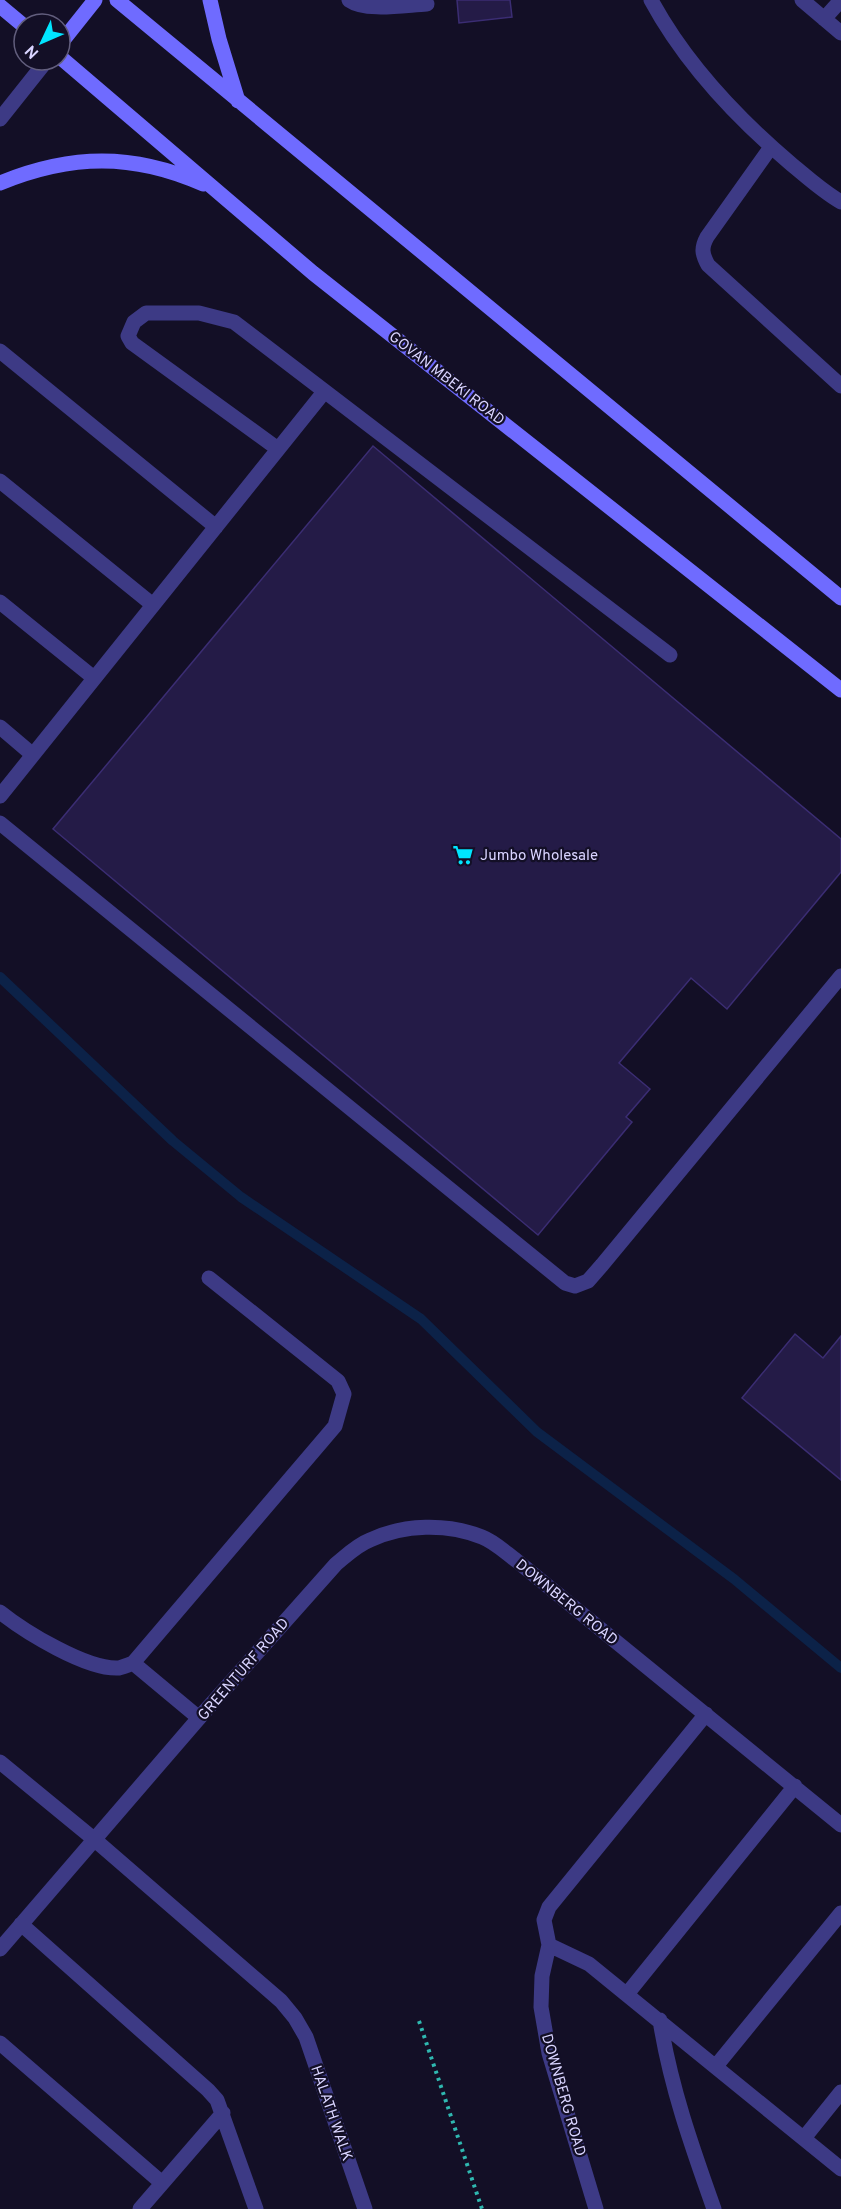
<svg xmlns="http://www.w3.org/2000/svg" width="841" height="2209" viewBox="0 0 841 2209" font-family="Overpass,sans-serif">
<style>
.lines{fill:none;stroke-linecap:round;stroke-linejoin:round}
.stream{stroke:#0c2248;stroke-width:10}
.building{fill:#241b47;stroke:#3b2d73;stroke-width:1.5}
.path{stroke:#2fb8b0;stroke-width:4;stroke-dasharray:3 4.5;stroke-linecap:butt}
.lane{stroke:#3d3a85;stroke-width:15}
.street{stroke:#3d3a85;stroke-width:15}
.secondary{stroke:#6f6bff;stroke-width:15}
.labels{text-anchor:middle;stroke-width:4.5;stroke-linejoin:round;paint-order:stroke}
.street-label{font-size:15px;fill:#d9d4ff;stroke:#130f26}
.poi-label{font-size:15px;fill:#d9d4ff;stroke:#130f26;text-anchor:start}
</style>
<rect width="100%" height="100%" fill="#130f26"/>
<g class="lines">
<path class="stream" d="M0,977L173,1141L241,1197L421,1319L537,1432L734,1579L841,1668"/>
</g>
<path class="building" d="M457,0H510L512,17L459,23Z
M373,446L841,839V872L727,1009L691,978L619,1063L650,1089L626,1117L632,1122L538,1235L53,829Z
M795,1334L823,1358L841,1336V1480L742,1398Z"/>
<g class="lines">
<path class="path" d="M419,2021L482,2209"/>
<path class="lane" d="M349,0C366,12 405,5 427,4
M651,0C685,63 736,117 790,163C807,177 822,191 841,202
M802,0L841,33
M824,19L841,0
M771,147L707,237C701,248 702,254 708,265L841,386
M0,351L216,527
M278,449L132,343L128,336L134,322L146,313H199L234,322L670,655
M0,481L153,605
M0,602L94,678
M0,727L33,755
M0,796L324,392
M0,823L565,1283L575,1286L588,1281L602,1265L841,976
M0,1612C25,1632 87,1670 119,1668C123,1667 128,1665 133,1663L335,1426L344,1394L338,1381L209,1278
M133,1663L199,1718"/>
<path class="street" d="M0,119L47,60
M0,1762L95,1840L281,2001L295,2018L306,2037L365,2209
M21,1924L208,2090L217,2100L256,2209
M549,1945L589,1964L841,2169
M0,1949L199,1718L336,1564C347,1555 357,1545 370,1540C404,1524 447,1523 482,1537C495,1542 506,1553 517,1561L841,1825
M627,1994L795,1786
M660,2020C670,2085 692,2147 714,2209
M0,2043L162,2183
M716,2066L841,1913
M804,2138L841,2092
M140,2209L223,2113
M596,2209L549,2053L541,2007L542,1976L549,1945L544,1920L549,1907L706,1714"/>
<path class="secondary" d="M117,0L841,598
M210,0L219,39L238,101
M0,6L24,26
M60,44L95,0
M60,57L313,273L841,690
M0,183C71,154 133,153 203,184"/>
</g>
<defs>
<g id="supermarket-bare" transform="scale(1.62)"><path d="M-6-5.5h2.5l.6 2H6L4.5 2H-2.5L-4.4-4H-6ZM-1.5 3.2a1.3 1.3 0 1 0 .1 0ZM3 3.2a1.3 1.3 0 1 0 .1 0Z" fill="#00e5ff" stroke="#130f26" stroke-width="2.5" paint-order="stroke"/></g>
</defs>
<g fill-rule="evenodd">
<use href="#supermarket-bare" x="463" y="855"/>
</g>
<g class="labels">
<g class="street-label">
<text transform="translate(447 378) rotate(38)" y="5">GOVAN MBEKI ROAD</text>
<text transform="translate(567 1602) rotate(39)" y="5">DOWNBERG ROAD</text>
<text transform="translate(243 1669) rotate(-49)" y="5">GREENTURF ROAD</text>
<text transform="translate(564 2095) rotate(74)" y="5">DOWNBERG ROAD</text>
<text transform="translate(332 2113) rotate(71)" y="5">HALATH WALK</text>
</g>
<g class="poi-label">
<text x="480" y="860">Jumbo Wholesale</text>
</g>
</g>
<g transform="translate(42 42) rotate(226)"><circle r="28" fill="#130f26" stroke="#625e7d" stroke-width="1.5"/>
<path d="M0-4.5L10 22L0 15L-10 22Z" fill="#00e5ff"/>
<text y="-9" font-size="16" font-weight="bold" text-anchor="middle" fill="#d9d4ff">N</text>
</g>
</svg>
